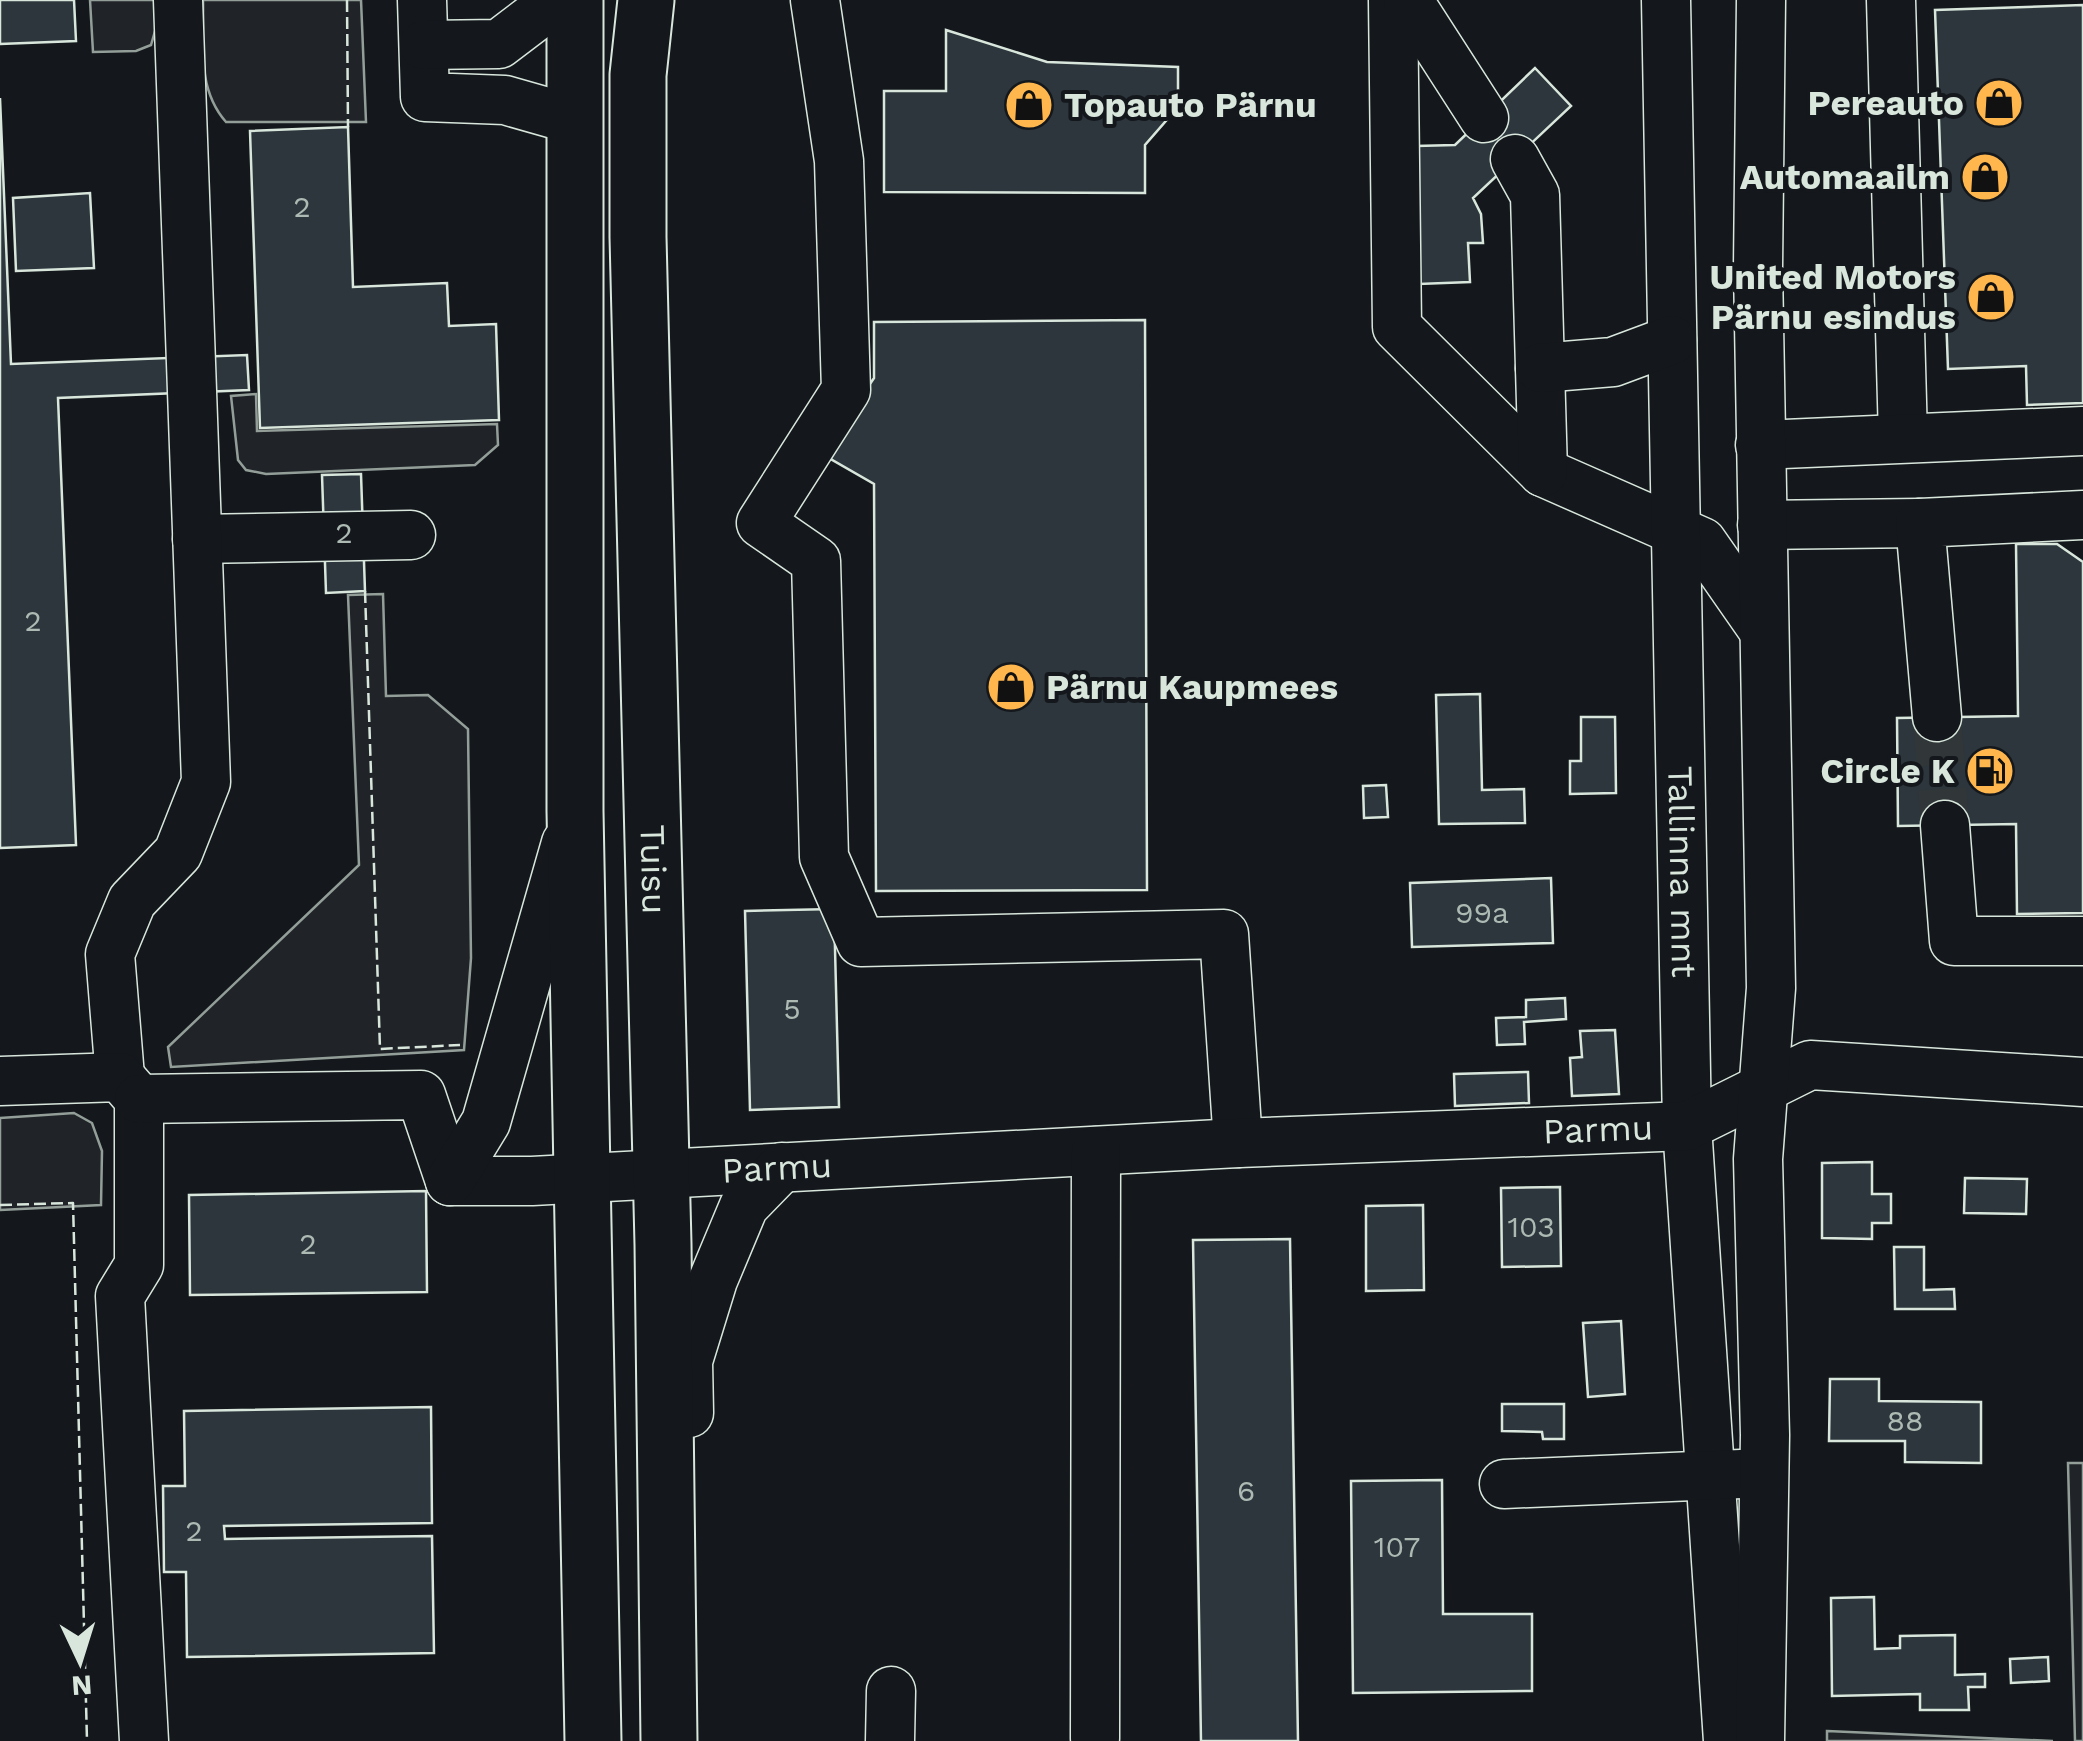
<svg xmlns="http://www.w3.org/2000/svg" width="2083" height="1741" viewBox="0 0 2083 1741" font-family="'Work Sans',sans-serif">
<style>
.green{fill:#202428;stroke:#939e99;stroke-width:2.5}
.building{fill:#2c363c;stroke:#d8e6dc;stroke-width:2.5}
.lines{fill:none;stroke-linecap:round;stroke-linejoin:round}
.minor-tunnel{stroke:#313739;stroke-width:48;stroke-dasharray:48 24;stroke-linecap:butt}
.minor-casing{stroke:#d8e6dc;stroke-width:51}
.highway-casing{stroke:#d8e6dc;stroke-width:59}
.minor{stroke:#14181c;stroke-width:48}
.highway{stroke:#14181c;stroke-width:55}
.fence{stroke:#d8e6dc;stroke-width:2.5;stroke-dasharray:12 5;stroke-linecap:butt}
.labels{text-anchor:middle;stroke-width:8;stroke-linejoin:round;paint-order:stroke}
.number-label{font-size:30px;fill:#adbab4}
.poi-label{font-size:35px;font-weight:bold;fill:#d8e6dc;stroke:#14181c;text-anchor:end}
.street-label{font-size:35px;fill:#d8e6dc;stroke:#14181c}
</style>
<rect width="100%" height="100%" fill="#14181c"/>
<path class="green" d="M90,0H164L151,45L136,51L93,52Z
M203,0H361L366,122H226C196,88 204,43 203,0Z
M256,394L257,431L497,424L498,445L475,465L266,474L246,470L238,460L231,396Z
M383,594L386,696L428,695L468,729L471,958L464,1050L171,1067L168,1047L359,865L348,595Z
M74,1113L92,1123L102,1151L101,1205L0,1210V1118Z
M2068,1463H2083V1741H2075Z
M1827,1731L2053,1741H1827Z"/>
<path class="building" d="M0,0H74L76,41L0,44Z
M2083,5V403L2027,405L2026,366L1948,369L1935,10Z
M946,30L1047,62L1178,67V95L1171,115L1145,145V193L884,192V91H946Z
M1535,68L1571,106L1473,198L1481,214L1483,243H1468L1470,282L1419,284L1416,146L1455,145Z
M0,98L11,364L247,355L249,390L58,398L76,845L0,848Z
M348,127L353,287L447,283L449,326L496,324L499,420L260,428L250,131Z
M90,193L94,268L16,271L13,198Z
M1145,320L1147,890L876,891L874,484L822,454L874,378V322Z
M361,474L365,591L326,593L322,475Z
M2016,544H2057L2083,562V913L2017,914L2016,824L1898,826L1897,718L2018,716Z
M1480,694L1482,790L1524,789L1525,823L1439,824L1436,695Z
M1581,717H1615L1616,793L1570,794V761H1581Z
M1386,785L1388,817L1364,818L1363,786Z
M1551,878L1553,943L1412,947L1410,883Z
M834,909L839,1107L750,1110L745,911Z
M1565,998L1566,1019L1524,1022L1525,1044L1497,1045L1496,1018L1526,1017V1000Z
M1615,1030L1619,1094L1572,1096L1570,1058L1582,1057L1580,1031Z
M1528,1072L1529,1103L1455,1106L1454,1074Z
M1872,1162V1194H1891V1223H1872V1239L1822,1238V1163Z
M1965,1178L2027,1179L2026,1214L1964,1213Z
M1560,1187L1561,1266L1502,1267L1501,1188Z
M426,1191L427,1292L190,1295L189,1195Z
M1423,1205L1424,1290L1366,1291V1206Z
M1290,1239L1298,1741H1201L1193,1240Z
M1894,1247H1924V1290L1954,1289L1955,1309H1895Z
M1621,1321L1625,1394L1588,1397L1583,1323Z
M1830,1379H1879V1401L1981,1402V1463L1905,1462V1441H1829Z
M1502,1404H1564V1439H1543L1542,1432L1502,1431Z
M431,1407L432,1523L224,1526L225,1539L432,1536L434,1653L187,1657L186,1572H164L163,1486H185L184,1411Z
M1442,1480L1443,1614H1532V1691L1353,1693L1351,1481Z
M1874,1597L1875,1649L1900,1648V1636L1955,1635V1675L1985,1674V1687H1968L1969,1710H1920V1694L1832,1696L1831,1598Z
M2048,1657L2049,1681L2011,1683L2010,1659Z"/>
<g class="lines">
<path class="minor-tunnel" d="M1937,717L1945,825"/>
<g class="minor-casing">
<g id="minor">
<path d="M422,0L425,97L505,100L575,120"/>
<path d="M815,0L839,161L846,390L761,523L816,561L824,857L861,942L1224,934L1238,1143"/>
<path d="M1393,0L1397,327L1543,472L1702,542L1764,631"/>
<path d="M1408,0L1484,118"/>
<path id="s1" d="M1666,0L1687,1126L1728,1741"/>
<path d="M1891,0L1903,438"/>
<path d="M424,45L499,44L557,0"/>
<path d="M1515,159L1535,195L1543,472"/>
<path d="M1540,368L1613,362L1672,340"/>
<path d="M1760,445L2083,431"/>
<path d="M1762,525L1920,523"/>
<path d="M197,539L411,535"/>
<path d="M1937,717L1920,523L2083,515"/>
<path d="M1945,825L1954,941H2083"/>
<path d="M120,1077L110,954L132,901L178,853L206,782L178,0"/>
<path d="M0,1081L120,1077L139,1099V1265L120,1296L144,1741"/>
<path id="s2" d="M139,1099L421,1095L450,1181H532L1238,1143L1687,1126L1810,1065L2083,1082"/>
<path d="M450,1181L486,1122L566,843"/>
<path d="M689,1413L688,1361L713,1280L744,1206L782,1167"/>
<path d="M1504,1484L1741,1474"/>
<path d="M1095,1738L1096,1151"/>
<path d="M890,1741L891,1691"/>
<path d="M1760,1741L1765,1435L1758,1159L1771,988L1758,268L1761,0"/>
</g>
</g>
<g class="highway-casing">
<g id="highway">
<path d="M575,0V811L593,1741"/>
<path id="s3" d="M646,0L638,75V237L663,1244L669,1741"/>
</g>
</g>
<use href="#minor" class="minor"/>
<use href="#highway" class="highway"/>
<path class="fence" d="M347,0L348,127
M365,591L380,1049L460,1045
M0,1205L73,1203L87,1741"/>
</g>
<defs>
<g id="shop-disc" transform="scale(2.5)"><circle r="9.5" fill="#ffb74d" stroke="#14181c"/><path d="M-5-2.5h2.3a2.7 3.5 0 0 1 5.4 0H5L5.5 6h-11ZM-1.5-2.5h3a1.5 2.3 0 0 0-3 0Z" fill="#111"/></g>
<g id="fuel-disc" transform="scale(2.5)"><circle r="9.5" fill="#ffb74d" stroke="#14181c"/><path d="M-5.5-6h7V0h2V4h1.3V-2.5L3-4.5l.8-.8L6-3V5H2.5V1h-1V6h-7ZM-4.2-4.7v3.2H.2V-4.7Z" fill="#111"/></g>
</defs>
<g fill-rule="evenodd">
<use href="#shop-disc" x="1999" y="103"/>
<use href="#shop-disc" x="1029" y="105"/>
<use href="#shop-disc" x="1985" y="177"/>
<use href="#shop-disc" x="1991" y="297"/>
<use href="#shop-disc" x="1011" y="687"/>
<use href="#fuel-disc" x="1990" y="771"/>
</g>
<g class="labels">
<g class="number-label">
<text x="302" y="217">2</text>
<text x="344" y="543">2</text>
<text x="33" y="631">2</text>
<text x="1482" y="923">99a</text>
<text x="792" y="1019">5</text>
<text x="1531" y="1237">103</text>
<text x="308" y="1254">2</text>
<text x="1905" y="1431">88</text>
<text x="1246" y="1501">6</text>
<text x="194" y="1541">2</text>
<text x="1397" y="1557">107</text>
</g>
<g class="poi-label">
<text x="1964" y="115">Pereauto</text>
<text x="1064" y="117" text-anchor="start">Topauto Pärnu</text>
<text x="1950" y="189">Automaailm</text>
<text x="1956" y="289">United Motors<tspan x="1956" dy="40">Pärnu esindus</tspan></text>
<text x="1046" y="699" text-anchor="start">Pärnu Kaupmees</text>
<text x="1955" y="783">Circle K</text>
</g>
<g class="street-label">
<text dy="12" stroke="none"><textPath href="#s3" startOffset="870">Tuisu</textPath></text>
<text dy="12" stroke="none"><textPath href="#s1" startOffset="872">Tallinna mnt</textPath></text>
<text dy="12" stroke="none"><textPath href="#s2" startOffset="1522">Parmu</textPath></text>
<text dy="12" stroke="none"><textPath href="#s2" startOffset="700">Parmu</textPath></text>
</g>
</g>
<g transform="translate(80 1661) rotate(176)" stroke="#14181c" stroke-width="8" paint-order="stroke">
<path d="M0-8L18 38L0 25L-18 38Z" fill="#d8e6dc"/>
<text y="-15" font-size="28" font-weight="bold" text-anchor="middle" fill="#d8e6dc">N</text>
</g>
</svg>
